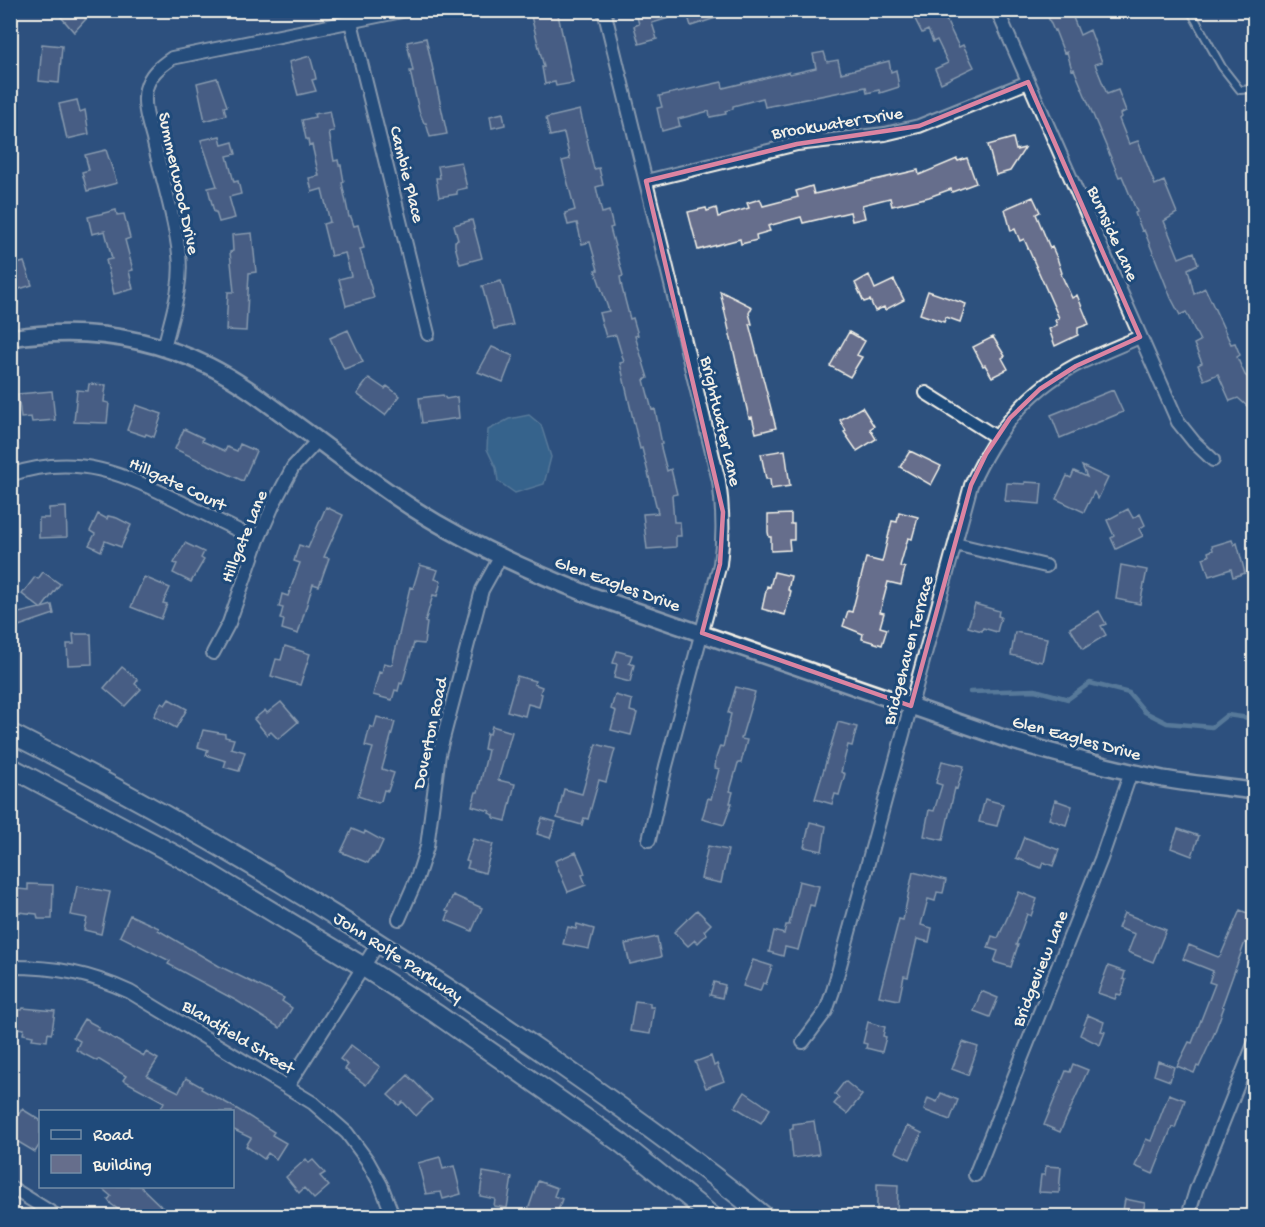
<svg xmlns="http://www.w3.org/2000/svg" width="1265" height="1227" viewBox="0 0 1265 1227" font-family="'Gochi Hand',sans-serif">
<style>
.water{fill:#427a9d;stroke:#89aabb;stroke-width:1.5}
.lines{fill:none;stroke-linecap:round;stroke-linejoin:round}
.stream{stroke:#89aabb;stroke-width:4.5}
.building{fill:#666e8c;stroke:#f4f1e8;stroke-width:1.5}
.service-casing{stroke:#f4f1e8;stroke-width:10}
.minor-casing{stroke:#f4f1e8;stroke-width:16}
.tertiary-casing{stroke:#f4f1e8;stroke-width:20}
.secondary-casing{stroke:#f4f1e8;stroke-width:22}
.service{stroke:#1f4a7a;stroke-width:6}
.minor{stroke:#1f4a7a;stroke-width:12}
.tertiary{stroke:#1f4a7a;stroke-width:15}
.secondary{stroke:#1f4a7a;stroke-width:18}
.marked{fill:none;stroke:#db84a2;stroke-width:4.5;stroke-linejoin:round}
.labels{text-anchor:middle;stroke-width:6;stroke-linejoin:round;paint-order:stroke}
.street-label{font-size:18px;fill:#f4f1e8;stroke:#1f4a7a}
</style>
<rect width="100%" height="100%" fill="#2d517e"/>
<filter id="ink" filterUnits="userSpaceOnUse"><feTurbulence type="fractalNoise" baseFrequency=".0167" numOctaves="2"/><feDisplacementMap in="SourceGraphic" scale="12" xChannelSelector="R" yChannelSelector="G"/><feConvolveMatrix kernelMatrix="1 2 1 2 8 2 1 2 1" color-interpolation-filters="sRGB"/></filter>
<g filter="url(#ink)">
<path class="water" d="M529,415L541,425L551,457L544,484L515,493L498,481L496,468L487,449L488,430L509,419Z"/>
<g class="lines">
<path class="stream" d="M970,692L1035,690L1068,699L1090,683L1129,693L1145,712L1167,723L1212,727L1227,715L1249,718L1254,714"/>
</g>
<path class="building" d="M55,10H78L86,19L74,32Z
M540,10H557L573,83L556,86L555,82L545,84L542,67H544L531,16L541,14Z
M635,10H683V14L652,23L657,39L639,44L634,26L639,24Z
M686,10H730L731,13L691,26Z
M927,10H964L946,20L959,47L963,45L974,67L941,83L935,69L948,63L937,40L933,42L928,30L922,33L914,17Z
M1045,10H1070L1080,35L1090,30L1102,62L1095,64L1107,94L1118,90L1126,111L1120,114L1121,117L1119,119L1129,144L1138,141L1155,185L1164,181L1177,213L1164,221L1179,258L1194,252L1198,264L1188,269L1194,294L1205,288L1231,344L1235,343L1240,355L1237,357L1245,375L1254,383V412L1238,398L1230,401L1218,374L1204,380L1198,365L1202,363L1194,344L1200,341L1186,312L1180,315L1171,298L1144,230L1142,231L1135,213L1137,212L1122,176L1119,177L1074,69L1072,70L1067,52L1064,53L1055,30L1054,31Z
M426,38L447,134L430,137L426,123H424L419,111L410,71H413L407,42Z
M42,44L62,46L59,83L39,81Z
M824,52L827,62L838,60L841,73L889,61L891,72L896,70L899,87L880,93L879,90L867,93L866,87L765,107L763,98L733,106V109L725,111L726,114L710,117L709,111L678,119L680,126L662,131L657,108L662,107L659,96L722,82L723,88L789,72L790,74L816,68L813,54Z
M310,56L315,74L316,79L312,80L316,91L298,95L289,62Z
M217,78L227,106L224,107L226,115L205,121L197,83Z
M77,100L80,112L85,110L89,134L67,139L59,104Z
M580,110L594,169L599,168L603,185L596,187L602,213L609,211L613,227L610,228L622,272L623,276L620,277L622,288L630,319L633,318L638,335L635,336L648,378L644,380L652,410L655,409L662,444H660L667,471L671,469L677,494L672,495L674,522H680L681,536H676V547L647,549L643,514L658,513L642,448L640,449L620,363L624,362L616,335L606,337L599,313L609,311L595,270H598L590,242L582,244L577,223L568,225L565,213L575,210L562,161L570,159L564,133L550,136L546,118Z
M330,111L334,131L329,132L334,161L338,160L339,165H341L344,182L342,183L349,217H351L354,226L358,225L364,248L360,249L374,298L346,306L339,279L351,276L345,253L331,256L323,224L330,222L322,189L312,192L309,178L319,176L312,145L309,146L308,139H306L302,120L315,117L314,114Z
M503,113L505,125L492,128L490,116Z
M220,136L222,145L233,142L236,154L227,156L234,182L238,181L241,194L229,197L235,218L219,222L216,212H214L208,188L217,186L201,140Z
M1013,138L1016,150L1025,148L1010,171L996,175L988,145Z
M106,150L117,183L87,191L82,172L89,170L85,155Z
M967,158L976,183L952,192L951,189L929,197L892,206L890,198L862,205L865,218L852,221L850,212L803,223L801,217L768,226L770,231L756,235L757,240L741,244L740,239L698,250L688,212L706,208L707,211L716,208L718,217L749,208L747,203L760,199L763,206L798,197L796,191L812,186L814,194L918,170L919,175L957,159L958,161Z
M461,162L467,188L457,190V194L439,197L436,178H440L438,166Z
M1033,197L1040,212L1036,214L1050,248L1052,247L1057,258L1062,273L1061,274L1072,298L1077,295L1089,324L1078,328V335L1055,346L1049,329L1057,325L1055,320L1059,318L1024,239L1020,241L1015,229L1011,231L1005,209Z
M116,210L117,215L124,214L130,238L125,240L133,270L129,271L133,289L114,294L106,260L112,259L105,231L92,234L88,217Z
M472,220L482,258L460,264L455,246V241L458,240L454,225Z
M252,233L256,272L249,273L246,331L226,330L228,292H234L230,252L233,251L232,235Z
M24,262L32,285L10,292V266Z
M869,275L875,289L894,280L904,300L885,310L884,307L875,311L870,300L864,302L855,283Z
M501,281L513,325L494,329L482,286Z
M720,291L752,307L749,313L752,324H749L776,428L756,433L752,417L749,418Z
M928,291L966,304L960,322L946,317L944,322L920,314Z
M348,330L363,362L344,369L330,338Z
M849,332L865,341L857,355L862,357L850,377L830,366Z
M993,337L1005,356L1002,358L1008,369L992,377L985,365L983,366L973,347Z
M492,347L513,356L503,382L478,372Z
M369,378L385,389L387,386L400,396L385,415L357,394Z
M89,384L106,385L104,402L109,403L107,423L74,422L77,390L88,391Z
M1113,390L1123,412L1060,438L1051,415Z
M52,391L55,420L32,422L31,417L21,418L18,394Z
M443,395L446,399L457,397L459,418L422,423L419,398Z
M136,405L162,414L154,437L146,434L145,436L127,430Z
M862,407L874,426L870,429L876,439L857,451L844,432L846,431L840,420Z
M184,429L203,438L202,441L225,451L227,447L237,451L240,444L256,451L243,481L175,449Z
M785,450L790,486L771,489L770,479H766L761,454Z
M910,451L941,466L931,485L900,467Z
M1082,466L1108,478L1098,499L1094,492L1084,512L1056,499L1067,476L1071,478L1074,471L1087,477Z
M1025,482L1042,483L1040,504L1005,501L1007,483L1025,484Z
M66,507L67,537L39,538V518H49V508Z
M326,507L343,515L324,557L329,558L319,586L313,584L298,634L282,629L284,620L280,619L283,608L279,607L282,594L288,596L300,563L294,561L299,545L308,548Z
M1128,509L1133,518L1140,514L1145,525L1139,529L1143,536L1116,549L1111,538L1114,536L1107,520Z
M899,512L918,517L912,539L908,538L900,566L905,568L901,585L888,582L880,612L884,613L880,627L887,629L882,645L862,639L863,634L843,626L848,611L852,612L866,558L882,562L892,521L897,522Z
M98,514L107,519L108,516L117,518L131,525L121,547L105,541L101,551L89,545L95,534L90,531Z
M791,514V524H794V540H789L790,550L771,551V537H769L768,532V515Z
M1232,540L1234,545L1237,543L1245,573L1233,577L1231,569L1209,576L1203,558L1209,556L1208,552L1213,550L1212,546Z
M185,543L204,552L201,558L204,560L191,582L173,573L177,564L174,563Z
M420,565L438,570L435,579L441,581L437,596L433,595L425,622L427,623L424,644L414,643L404,678L402,684L400,683L398,691L395,690L392,700L373,695L379,672L382,673L384,663L392,665L410,587L413,588Z
M1121,565L1147,570L1140,604L1116,599Z
M43,572L60,584L42,608L52,605L54,614L10,629V615L40,608L22,594L35,577L38,579Z
M774,572L791,576L788,590L791,591L785,615L762,609L767,586L770,587Z
M144,577L170,588L163,603L167,604L161,619L131,607Z
M975,604L999,611L998,616L1001,617L997,632L983,628L982,631L968,627Z
M1099,611L1106,624L1101,626L1106,635L1083,649L1070,628Z
M1015,632L1047,638L1042,662L1011,655Z
M73,634H91L92,664L68,665L67,644H74Z
M285,646L310,654L300,685L271,676L276,659L281,660Z
M617,651L632,655L629,663L634,665L630,682L614,678L617,664L613,663Z
M122,667L138,680L135,684L141,689L125,706L104,688Z
M517,676L535,681L534,684L542,687L540,693L542,694L539,707L528,704L525,716L507,711Z
M736,687L755,692L741,739L747,740L741,763H738L730,791L733,792L730,803H732L724,825L702,819L708,798L711,799L719,769L715,768L716,758L720,746L723,747L731,714L728,713Z
M615,695L632,700L630,711L637,713L631,735L611,730L616,711L611,709Z
M169,699L187,709L176,728L154,716L161,703L165,705Z
M281,702L298,722L278,739L271,732L267,735L254,719L265,710L267,713Z
M377,717L395,722L382,769L394,773L388,791L384,790L381,801L378,803L358,796L373,748L365,746L370,726L374,728Z
M838,722L857,727L852,746L848,745L841,772L845,774L839,795L835,794L832,804L815,799Z
M492,726L512,732L498,780L515,784L506,821L494,818V815L489,813L490,811L472,806L476,792H478L486,759L488,750L484,749L487,733L490,734Z
M203,730L225,734V737L234,739L231,748L245,752L239,771L224,767L226,761L206,755L208,750L198,747Z
M596,744L615,749L606,782L599,780L588,819L584,818L582,825L557,818L564,789L582,794Z
M942,761L964,766L957,789L955,788L943,840L924,836L929,810L934,811L942,785L936,783Z
M985,799L1003,804L997,826L979,822Z
M1055,800L1072,806L1066,825L1049,819Z
M542,818L556,822L550,838L537,834Z
M810,822L826,826L822,851L804,847Z
M352,829L364,834L365,831L383,841L377,854L376,853L374,857L372,856L368,863L341,852Z
M1178,829L1199,836L1192,856L1171,848Z
M1024,837L1059,850L1053,866L1043,862L1041,868L1016,858Z
M473,839L493,844L485,873L467,868L469,862L466,861Z
M708,846L728,850L721,883L701,879Z
M576,852L583,868L585,874L582,875L586,885L568,892L555,861Z
M913,872L946,880L943,893L937,892L935,901L928,899L921,925L932,928L929,942L917,939L908,977L904,976L899,1000L879,996L899,919L903,920Z
M799,881L819,886L814,906L810,905L798,950L785,947L783,956L769,952L774,931L784,934L786,925H789Z
M28,884L53,885L52,919H38L37,914L18,912V889L28,890Z
M77,886L110,892L101,934L84,930L87,918L71,915Z
M1019,892L1037,899L1031,916L1027,914L1016,945H1018L1011,967L994,962L998,951L988,948L992,936L998,938Z
M453,895L482,908L472,931L446,920L449,912L446,911Z
M697,910L711,924L704,931L707,934L698,943L695,940L688,946L674,932Z
M1240,910L1254,916V933L1250,944L1245,942L1222,1006L1224,1007L1214,1034L1199,1067L1197,1066L1194,1073L1177,1066L1189,1042L1192,1043L1215,984L1209,982L1213,971L1183,959L1189,945L1218,957L1221,955Z
M1124,913L1166,930L1153,962L1128,952L1135,934L1118,928Z
M130,915L159,928L158,930L219,966L284,998L282,1001L292,1008L280,1028L237,1001L168,964L170,961L120,936Z
M577,924L594,929L589,949L563,944L568,927L576,929Z
M657,937L661,957L630,964L625,944Z
M753,960L772,966L766,984L763,983L760,991L743,986Z
M1108,966L1125,972L1123,979L1126,980L1121,995L1117,994L1115,999L1098,993Z
M714,982L725,985L722,998L710,995Z
M981,991L998,998L990,1017L974,1011Z
M635,1001L650,1003V1007H654L650,1034L630,1031Z
M23,1008L55,1011L52,1031L51,1034L48,1033L47,1041L32,1039L33,1036L23,1034L24,1029L10,1027L13,1009L22,1010Z
M1088,1015L1104,1022L1101,1031L1105,1032L1100,1045L1080,1035Z
M84,1019L99,1027L97,1029L144,1056L146,1052L158,1059L147,1076L179,1092L186,1078L202,1087L201,1089L232,1106L274,1132L272,1135L286,1143L276,1159L268,1153L264,1159L246,1146L251,1138L232,1129V1112H159L164,1102L123,1080L126,1076L98,1059L97,1061L76,1050L80,1041L73,1037Z
M868,1022L885,1027L883,1036L886,1037L882,1052L866,1048L867,1044L863,1043Z
M963,1042L978,1047L968,1075L952,1069Z
M351,1045L380,1067L366,1085L345,1069L348,1065L340,1059Z
M711,1056L714,1066L717,1064L724,1081L706,1088L695,1062Z
M1158,1061L1174,1067L1170,1081L1154,1075Z
M1073,1064L1088,1070L1060,1132L1044,1125L1066,1071L1070,1072Z
M408,1075L432,1100L416,1116L403,1102L399,1105L388,1095Z
M845,1081L862,1095L847,1114L834,1104L839,1098L835,1094Z
M745,1092L770,1109L761,1123L735,1107Z
M941,1093L958,1100L950,1120L924,1110L928,1098L937,1102Z
M1169,1094L1185,1100L1175,1128L1172,1127L1153,1174L1135,1166L1146,1139L1151,1141Z
M22,1109L40,1120V1144L35,1152L10,1137V1127Z
M814,1121L819,1154L793,1158L790,1129H793V1124Z
M907,1126L922,1133L910,1159L895,1152Z
M440,1157L443,1169L454,1166L461,1194L443,1199L441,1192L426,1194L418,1163Z
M306,1159L309,1163L313,1160L325,1173L320,1176L329,1186L314,1199L304,1188L299,1193L286,1177Z
M1046,1166L1061,1167L1059,1193L1039,1192L1041,1175H1045Z
M483,1172L512,1177L507,1208L494,1206L495,1199L480,1196Z
M538,1181L557,1188L554,1196L562,1199L556,1216L544,1214L543,1216H537L527,1213Z
M877,1184L898,1185L897,1214H893V1216H877Z
M99,1186H140L171,1216H127L111,1204L108,1200L111,1196Z
M1125,1199L1145,1203L1142,1216H1122Z"/>
<g class="lines">
<g class="service-casing">
<path id="service" d="M1190,10L1222,67L1240,90L1254,89"/>
</g>
<g class="minor-casing">
<path id="minor" d="M604,10L719,481C723,509 724,535 720,564L666,766L649,840
M997,10L1178,422L1194,442L1213,460
M351,22L428,334
M646,181L797,144L885,134L919,126L1028,82
M164,348C171,318 183,286 179,254C175,217 162,179 154,143C150,126 142,107 146,89C150,74 159,67 172,58L407,10
M926,393L996,437
M10,475C77,452 124,474 183,503C208,516 233,528 258,540
M955,544L1046,566
M213,653L229,623L258,540L274,503L293,467L318,440
M399,919L417,878L427,847L439,754L482,590L501,556
M10,967C56,967 89,973 130,992L313,1103L347,1133L367,1160L381,1185L393,1216
M803,1042L826,1011L833,991L971,485C995,433 1024,393 1076,365C1097,355 1119,346 1140,337
M287,1087L379,942
M975,1175L1101,859L1131,772
M10,1187L57,1216
M1188,1216L1196,1190L1254,1044"/>
</g>
<g class="tertiary-casing">
<path id="tertiary" d="M10,338C79,327 147,336 209,366C239,381 266,402 293,422C333,451 372,482 414,509C469,544 529,571 590,595L1003,738C1056,754 1109,768 1163,779C1193,784 1224,787 1254,791"/>
</g>
<g class="secondary-casing">
<path id="secondary" d="M10,733C196,826 372,934 542,1052C618,1105 693,1158 764,1216
M10,767L200,868L362,966L438,1015L621,1143L712,1216"/>
</g>
<use href="#service" class="service"/>
<use href="#minor" class="minor"/>
<use href="#tertiary" class="tertiary"/>
<use href="#secondary" class="secondary"/>
</g>
</g>
<path d="M0 0H1265V1227H0ZM1028,82L1140,337L1076,366L1040,389L1010,418L986,454L971,485L911,706L702,633L720,564L723,512L646,181L797,144L919,126Z" fill="#2d517e" fill-opacity=".55" fill-rule="evenodd"/>
<path class="marked" d="M1028,82L1140,337L1076,366L1040,389L1010,418L986,454L971,485L911,706L702,633L720,564L723,512L646,181L797,144L919,126Z"/>
<g class="labels">
<g class="street-label">
<text transform="translate(837 122) rotate(-9)" y="6">Brookwater Drive</text>
<text transform="translate(408 174) rotate(76)" y="6">Cambie Place</text>
<text transform="translate(180 183) rotate(78)" y="6">Summerwood Drive</text>
<text transform="translate(1114 233) rotate(66)" y="6">Burnside Lane</text>
<text transform="translate(722 421) rotate(77)" y="6">Brightwater Lane</text>
<text transform="translate(178 483) rotate(25)" y="6">Hillgate Court</text>
<text transform="translate(243 536) rotate(-68)" y="6">Hillgate Lane</text>
<text transform="translate(618 583) rotate(20)" y="6">Glen Eagles Drive</text>
<text transform="translate(907 650) rotate(-75)" y="6">Bridgehaven Terrace</text>
<text transform="translate(429 733) rotate(-78)" y="6">Doverton Road</text>
<text transform="translate(1077 737) rotate(15)" y="6">Glen Eagles Drive</text>
<text transform="translate(399 956) rotate(33)" y="6">John Rolfe Parkway</text>
<text transform="translate(1039 968) rotate(-68)" y="6">Bridgeview Lane</text>
<text transform="translate(239 1036) rotate(31)" y="6">Blandfield Street</text>
</g>
</g>
<rect width="1265" height="1227" fill="none" stroke="#1f4a7a" stroke-width="36"/>
<rect x="18" y="18" width="1229" height="1191" fill="none" stroke="#f4f1e8" stroke-width="2" filter="url(#ink)"/>
<rect x="39" y="1110" width="195" height="78" fill="#1f4a7a" stroke="#748da6" stroke-width="1.5"/>
<rect x="51" y="1130" width="30" height="9" fill="#1f4a7a" stroke="#748da6" stroke-width="1.5"/>
<text x="93" y="1140" font-size="18" fill="#f4f1e8">Road</text>
<rect x="51" y="1155" width="30" height="18" fill="#666e8c" stroke="#748da6" stroke-width="1.5"/>
<text x="93" y="1170" font-size="18" fill="#f4f1e8">Building</text>
</svg>
